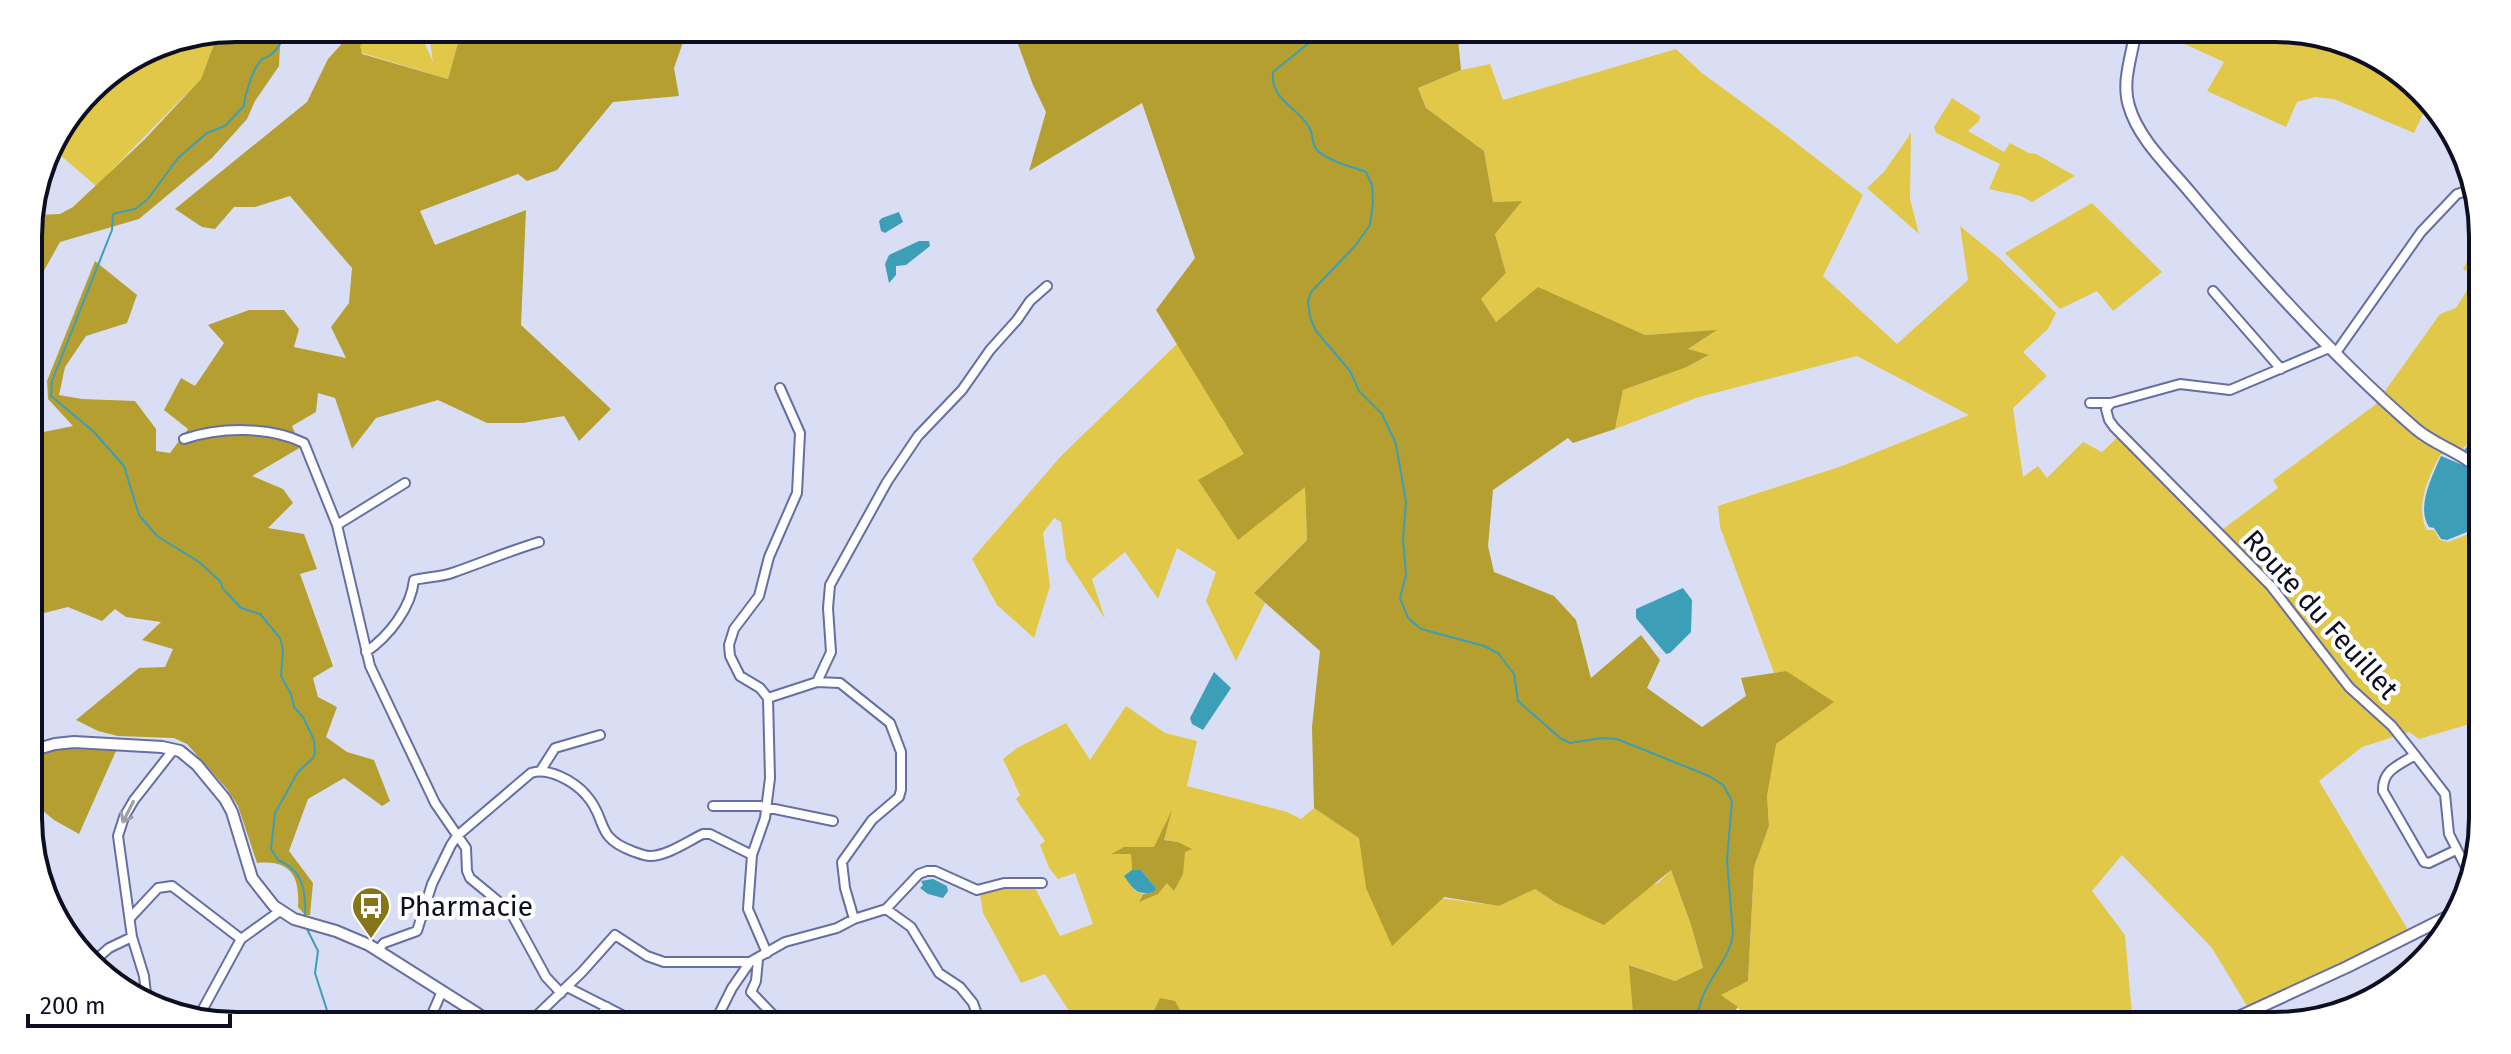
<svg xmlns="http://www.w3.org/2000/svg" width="2511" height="1054" viewBox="0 0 2511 1054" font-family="'Fira Sans',sans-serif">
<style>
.green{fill:#e1c848;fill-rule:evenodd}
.forest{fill:#b49f30}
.water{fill:#3d9eb7}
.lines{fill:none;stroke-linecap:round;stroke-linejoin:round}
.stream{stroke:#3d9eb7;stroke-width:2}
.minor-casing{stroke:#676ea1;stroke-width:12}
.tertiary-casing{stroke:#676ea1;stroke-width:14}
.minor{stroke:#fff;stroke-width:8}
.tertiary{stroke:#fff;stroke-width:10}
.oneway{stroke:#9e9fa7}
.labels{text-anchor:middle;stroke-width:8;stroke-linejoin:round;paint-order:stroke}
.street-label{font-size:28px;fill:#0d0e22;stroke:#fff}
.poi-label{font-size:28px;fill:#0d0e22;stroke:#fff;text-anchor:start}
.rim{fill:none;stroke:#0d0e22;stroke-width:4}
</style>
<rect width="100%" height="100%" fill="#dadef5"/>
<path class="green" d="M377,28H418L433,62L428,28H462L448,79L362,53L359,47Z
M2164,28H2275L2354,44L2429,101L2414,133L2334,99L2315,97L2297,102L2286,127L2207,91L2224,62L2178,41Z
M219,31L201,79L96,186L51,147L58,134L68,138L94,94L91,90L99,80L157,44Z
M1676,49L1702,73L1777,128L1863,195L1823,276L1897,344L1968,280L1960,226L1998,257L2056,313L2048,329L2023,352L2047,376L2013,408L2023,477L2038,466L2047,478L2083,442L2102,452L2119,436L2215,535L2278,488L2273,480L2375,405L2440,314L2456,308L2476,276L2463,269L2476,245L2481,247L2482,427L2461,451L2440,455C2429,477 2414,506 2427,530H2434L2440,540L2448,542L2482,529L2483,720L2419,739L2409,732L2362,747L2319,781L2408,930L2364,955L2247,1006L2212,948L2122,855L2092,891L2125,935L2133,1026H1747L1738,1007L1720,995L1748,981L1754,867L1769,826L1767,796L1786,671L1774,673L1720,527L1718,506L1842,466L1969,415L1857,356L1699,397L1615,429L1623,390L1687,367L1708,356L1687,350L1715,331L1645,335L1538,288L1496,322L1481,299L1506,273L1495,234L1521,201L1493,202L1484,151L1426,108L1418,88L1461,70L1490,64L1503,100Z
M1952,98L1980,116L1979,121L1968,131L2004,152L2010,143L2029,153L2036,154L2075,176L2032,202L2021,196L1989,189L2000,164L1936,133L1934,127Z
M1911,133L1910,199L1919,234L1867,188L1884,172Z
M2092,203L2162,272L2113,311L2097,291L2060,309L2005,253Z
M1177,344L1245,454L1237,539L1305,486L1307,540L1254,593L1265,603L1236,661L1206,601L1216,572L1177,548L1158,599L1125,552L1092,579L1105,619L1066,559L1061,522L1054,518L1043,533L1050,586L1034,638L997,605L972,559L1061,456Z
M1126,706L1165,733L1197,741L1187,786L1287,812L1301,819L1314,808L1360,838L1366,888L1499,906L1535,889L1556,903L1658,883L1671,870L1691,925L1703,969L1675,981L1630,965L1634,1026H1202L1203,1024L1183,1015L1161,998L1147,1026H1079L1045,974L1021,983L983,913L980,894L1006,887L1035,888L1060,936L1093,924L1075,873L1058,879L1049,868L1040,845L1045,841L1016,799L1020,795L1003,759L1017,748L1066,723L1090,760ZM1170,817L1164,840L1178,842C1189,859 1182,874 1174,891L1167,882L1139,900L1143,894L1134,890L1125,876L1132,870L1131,854L1113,853L1124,847L1154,848Z"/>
<path class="forest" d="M236,28H289L280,46L279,66L255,101L247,119L212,158L139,219L60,242L41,276L34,277L35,259L29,255V230L37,215L60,214L73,207L144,140L201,79L219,31Z
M356,28H377L360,46L362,54L448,79L462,28H688L674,68L679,96L613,102L557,170L527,181L518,174L420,211L435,245L526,210L521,325L611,409L579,441L564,416L523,423H487L438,400L376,418L352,449L335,398L318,393L316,412L292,426L301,447L252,476L283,489L293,503L268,528L304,534L317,569L300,574L333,666L313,678L318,697L337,707L326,737L347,752L374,760L390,801L382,806L344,778L308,799L289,851L313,883L310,915H305L298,907C300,875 290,860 257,863L238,806L227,789L187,744L174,738L118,736L98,731L76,720L139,668L165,667L173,649L142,640L161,622L126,617L115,609L102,621L68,607L40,614L29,633V435L73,426L48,399L47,381L95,261L137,295L127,323L86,336L65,367L59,395L82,399L135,401L156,429V451L170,453L188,429L164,410L181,378L195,386L224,343L208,325L249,310H284L299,329L294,347L346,358L331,327L349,303L352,268L290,196L255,207H234L215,229L202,227L175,209L307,102L328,59Z
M1012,28H1457L1461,70L1418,88L1426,108L1484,151L1493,202L1522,201L1495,234L1506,273L1481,299L1496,322L1538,287L1645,335L1717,330L1688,349L1709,355L1687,367L1623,390L1615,429L1573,443L1568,438L1493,490L1488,546L1494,572L1554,596L1576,620L1591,678L1641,635L1660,660L1647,688L1702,727L1746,696L1741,678L1786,671L1834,702L1776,744L1767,796L1769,826L1754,867L1748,981L1721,995L1738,1007L1721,1026H1634L1629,965L1675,981L1703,968L1691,925L1671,870L1604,925L1556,903L1535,889L1499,906L1444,897L1392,946L1366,888L1359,838L1314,808L1312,727L1320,651L1254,593L1307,540L1305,487L1238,540L1198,480L1244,454L1156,310L1195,258L1142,103L1029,171L1046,112L1033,85Z
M58,748L116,751L79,834L54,820L30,800V757Z
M1172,810L1164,840L1178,842L1192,849L1185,852L1183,874L1174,891L1167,883L1158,894L1139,902L1143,894L1153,892L1156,888L1141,870H1132L1131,854H1111L1124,847H1154Z
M1160,998L1175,1001L1183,1015L1200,1010L1202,1026H1147Z"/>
<path class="water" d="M899,212L903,222L885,233L881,231L879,221L882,218Z
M919,241H929L930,246L906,265L896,266V275L889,283L885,264L889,255Z
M2441,456L2470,468L2482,481V526L2447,540L2441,539L2434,528L2429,527C2416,508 2432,476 2441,456Z
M1683,588L1692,600L1691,632L1670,653L1666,654L1636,618V609Z
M1214,672L1231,688L1203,730L1192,724L1190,718Z
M1132,870H1141L1156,888L1154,892C1137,896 1133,889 1124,876Z
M933,879L947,886L948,891L943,898L928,894L920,888L923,885L921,881Z"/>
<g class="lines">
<path class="stream" d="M286,28C283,38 279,50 269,56C262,60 264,56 259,63C253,70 244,97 244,106L225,126L207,133L178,158L147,200L135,209L113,214L112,230L52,381L51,396L93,431L124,466L139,515L157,536L199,562L220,581L223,589L241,608L260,614L280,638L283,649L281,676L291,694L294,707L303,717L314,740L315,753L313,758L298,772L275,813L271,849L278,860C305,871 306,894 305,919
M1308,28L1310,42L1273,72C1270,101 1299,107 1310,129C1314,137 1311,145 1319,152C1333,163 1350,166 1366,172L1372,185L1373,203L1370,225L1355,246L1311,292L1308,301L1310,317L1316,331L1350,371L1359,391L1382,414L1396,444L1406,502L1403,538L1406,575L1400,598L1408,618L1421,629L1484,646L1498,653L1514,674L1518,701L1560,738L1570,743L1602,738L1617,739L1709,776L1723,785L1732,801L1727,860L1733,934C1729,966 1695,986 1698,1026
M2464,452L2482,431
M305,925L318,951L315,973L332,1026"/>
<g class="minor-casing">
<path id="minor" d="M2213,291L2281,369
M2335,354L2421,232L2457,194L2473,189
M2090,403H2111L2180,384L2230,390L2329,348
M2111,403L2106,409L2109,420L2114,427L2271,586L2349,687L2392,726L2415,755L2445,794L2449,834L2471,877
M184,439C220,427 269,426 304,443L337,525L370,666L435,803L466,848L467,871L470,878L510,911L546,977L561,993
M337,525L405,483
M366,652C389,636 411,608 414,580C426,577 441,577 452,573C481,563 509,551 539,542
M817,682L831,652L828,608L830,585L887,482L918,436L962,390L990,350L1017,320L1030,301L1047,286
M768,698L760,688L740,676L730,656L729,645L734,629L759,596L769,557L797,493L800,433L780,388
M2415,755C2399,765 2382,770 2383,791L2424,862L2429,863L2456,850
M541,770L555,748L600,735
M713,806H760L833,821
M886,909L911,927L939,973L960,987L973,1003L978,1017V1026
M131,917L158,888L172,886L241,939
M854,919L886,909L919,874L927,871H935L977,890L1004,883H1042
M378,950L384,943L417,931L432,884L451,845L457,836L531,773C548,767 574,781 586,795C608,819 594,837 632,851C638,853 644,856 650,856C667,856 688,841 703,834H710L752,855
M767,953L748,909L752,855L765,818L770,778L768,698
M758,959L756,981L751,992L776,1018L790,1026
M93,962L109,948L132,937
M567,987L632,1020
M147,1003L144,976L132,937L118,836L124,817L134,800L174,749
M198,1018L241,939L280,911
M427,1026L442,991
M526,1026L582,972L615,935L647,956L664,962H750L785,942L837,928L854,919L845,888L842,862L872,820L899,797L901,790V752L890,723L840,683L817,682L768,698
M592,1026L607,1007
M713,1026L732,988L750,962"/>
</g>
<g class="tertiary-casing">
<path id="tertiary" d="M2136,28C2133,53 2121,81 2129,106C2138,138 2168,166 2189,191C2259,275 2333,357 2416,429C2436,446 2464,453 2482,472
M30,751L55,744L74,742L162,747L180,751L197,765L225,799L232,812L252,878L274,906L294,919L336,931L369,945L497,1026
M2219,1026L2347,967L2455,913"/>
</g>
<use href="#minor" class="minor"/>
<use href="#tertiary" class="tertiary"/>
</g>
<defs><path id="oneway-shaft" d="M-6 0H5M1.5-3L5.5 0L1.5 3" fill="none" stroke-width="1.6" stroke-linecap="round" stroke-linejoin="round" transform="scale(2)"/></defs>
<use class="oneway" href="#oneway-shaft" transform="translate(128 812) rotate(117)"/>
<defs>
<g id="bus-pin" transform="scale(2)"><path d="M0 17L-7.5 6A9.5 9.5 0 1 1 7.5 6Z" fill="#877619" stroke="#fff"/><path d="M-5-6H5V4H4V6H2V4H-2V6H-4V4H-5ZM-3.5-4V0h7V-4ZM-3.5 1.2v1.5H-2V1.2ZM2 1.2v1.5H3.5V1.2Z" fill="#fff"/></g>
</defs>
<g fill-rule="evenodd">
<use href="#bus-pin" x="371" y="906"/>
</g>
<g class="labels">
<g class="street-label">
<text transform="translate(2321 614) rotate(48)" y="10">Route du Feuillet</text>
</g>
<g class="poi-label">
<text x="399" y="916">Pharmacie</text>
</g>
</g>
<path d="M0 0H2511V1054H0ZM236 42H2275A194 194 0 0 1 2469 236V818A194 194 0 0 1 2275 1012H236A194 194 0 0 1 42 818V236A194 194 0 0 1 236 42Z" fill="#fff" fill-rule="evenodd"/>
<path class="rim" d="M236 42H2275A194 194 0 0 1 2469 236V818A194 194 0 0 1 2275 1012H236A194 194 0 0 1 42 818V236A194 194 0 0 1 236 42Z"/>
<path d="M28 1014v12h202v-12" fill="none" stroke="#0d0e22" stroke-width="4"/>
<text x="40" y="1014" font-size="24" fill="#0d0e22" stroke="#ffffff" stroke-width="6" paint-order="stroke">200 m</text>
</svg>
